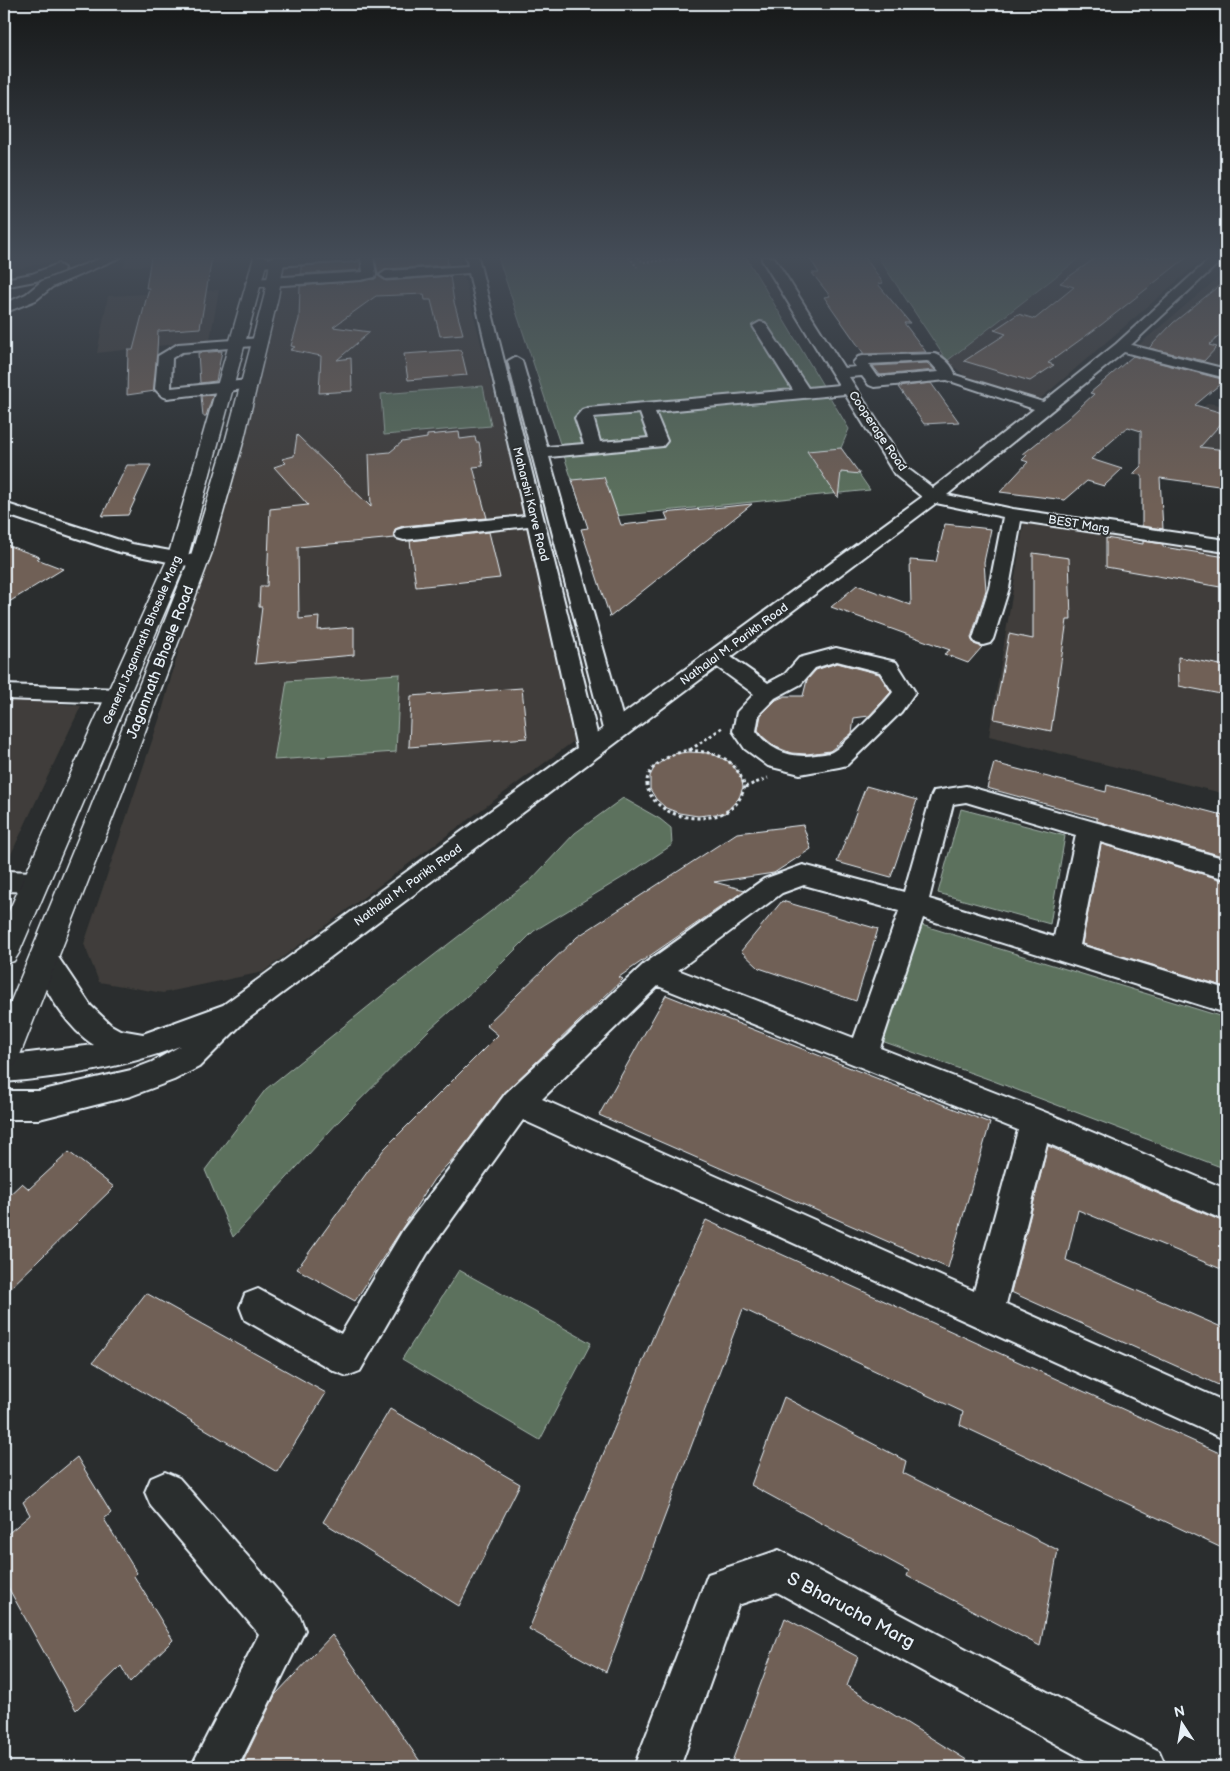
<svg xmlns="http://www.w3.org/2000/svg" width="1230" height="1771" viewBox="0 0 1230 1771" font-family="'Balsamiq Sans',sans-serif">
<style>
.built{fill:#3f3d3a}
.green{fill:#5b715d;stroke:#a2b1aa}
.building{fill:#706157;stroke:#e8f1f8}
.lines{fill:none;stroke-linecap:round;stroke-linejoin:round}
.minor-casing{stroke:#e8f1f8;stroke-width:4}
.major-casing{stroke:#e8f1f8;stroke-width:3}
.path-far1{stroke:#e8f1f8;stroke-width:2;stroke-dasharray:2 2;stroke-linecap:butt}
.path{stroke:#e8f1f8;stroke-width:3;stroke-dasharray:3 3;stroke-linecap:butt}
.minor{fill:#2a2d2e;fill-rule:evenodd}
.major{fill:#2a2d2e;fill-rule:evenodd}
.labels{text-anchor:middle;stroke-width:4;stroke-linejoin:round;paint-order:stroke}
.far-street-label{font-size:12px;fill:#e8f1f8;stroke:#2a2d2e}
.street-label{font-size:15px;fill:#e8f1f8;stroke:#2a2d2e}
.near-street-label{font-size:18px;fill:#e8f1f8;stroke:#2a2d2e}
</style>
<rect width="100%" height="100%" fill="#2a2d2e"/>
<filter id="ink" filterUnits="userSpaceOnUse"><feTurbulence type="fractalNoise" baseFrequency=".02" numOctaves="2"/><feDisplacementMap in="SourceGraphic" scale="10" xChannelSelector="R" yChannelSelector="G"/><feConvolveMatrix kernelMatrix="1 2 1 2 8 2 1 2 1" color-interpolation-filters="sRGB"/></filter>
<g filter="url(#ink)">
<path class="built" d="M4,257H72L4,272Z
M127,257H226L225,262L123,267Z
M286,257H459L558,643L578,738L263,972L163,993L99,982L84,944L162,711Z
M1081,257H1205L1039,400L965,376L947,361Z
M1223,274H1226V370L1136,347Z
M219,290L210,340L97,353L108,296Z
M1208,403L1226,406V462L1155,453Z
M1024,522L1226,554V794L989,736Z
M4,697L81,706L4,869Z"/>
<path class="green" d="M498,257H746L849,429L841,448L870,490L585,519Z
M878,257H1081L947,361Z
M483,386L491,426L384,435L381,394Z
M400,674L396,752L274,760L287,681Z
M623,798L660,819L671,828L672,845L630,873L534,931L485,980L431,1028L339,1121L233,1237L205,1170L266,1089L385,993L530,881L575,833Z
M961,809L1065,836L1050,924L938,893Z
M915,923L1226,1018V1169L991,1080L879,1040Z
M459,1270L591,1343L540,1440L402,1359Z"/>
<path class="building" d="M151,257H212L200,328L158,331L155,391L127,395L128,350H133L149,288H146Z
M398,257H447L448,265L386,269L378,276L386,281L450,276L454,302L463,334L440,336L431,300H425L424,294L376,296L333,327L370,332L337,360L351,358L352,391L319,393L321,356L290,350L295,347L291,346L299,319L300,286L375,279L378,274L375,258Z
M809,257H865L883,283L878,284L910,323H904L926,352L864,354L824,297L830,296L812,273H819Z
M1097,257H1187L1101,325L1048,363L1054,365L1030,381L964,361L1006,334L994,330L1018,314L1035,319L1074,287L1060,283Z
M360,261L361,270L301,274V266Z
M1226,280V330L1209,345L1217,347L1204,361L1149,348L1173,323Z
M461,350L467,375L408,380L404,354Z
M222,351L216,381L200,383L198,353Z
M1133,356L1225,380L1195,405L1226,414V418L1200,447L1226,450V487L1160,478L1163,529L1142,526V475L1133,474L1141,466V431L1128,427L1091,459L1122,469L1104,486L1087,481L1065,500L1000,492L1028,462L1022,460L1027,455L1023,454L1067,419L1094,394L1090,393Z
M927,363L935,370L880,375L873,366Z
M931,383L959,422L924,424L898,387Z
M213,395L206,416H203L201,396Z
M459,432L460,439L475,437L476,442H479L483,466L473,467L487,518L403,526L395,529V538L298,547L299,619L319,617L318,630L354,627V655L255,664L262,607H259L260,586H267L270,509L308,505L274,467L286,463L282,459L294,456L297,435L371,507L369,454L390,452L402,442L427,438V435Z
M841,448L860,474L841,472L838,498L807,451Z
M127,465H151L128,515L102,516Z
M604,477L621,525L668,520L665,513L752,504L610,617L581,529L588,528L572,480Z
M945,524L991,529L984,562L986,590L971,638L974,644L982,647L968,663L944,654L950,650L831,607L857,585L911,605L910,560L936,562Z
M489,532L500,578L416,587L410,541Z
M1106,538L1143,544V541L1163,544V547L1226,557V588L1106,567Z
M4,544L40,557L37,559L63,569L4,605Z
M1033,553L1069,558L1071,620H1067L1051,731L994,719L1009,634L1033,639Z
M1178,657L1226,666V695L1179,686Z
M837,663L879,674L891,692L869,716L854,718L852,733L830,751L807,754L791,753L776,747L763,737L758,730L761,715L776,700L785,696H803L807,680L816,670Z
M522,688L527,738L409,747L411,696Z
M688,752L710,753L730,762L741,776L743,787L739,798L725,813L698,816L679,813L666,808L656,799L650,789V776L655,766L673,754Z
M994,763L1106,792L1107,785L1226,816V857L1097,821V818L987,788Z
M866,786L917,800L891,877L837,862Z
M803,825L811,849L774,873L714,882L745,890L619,977L623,979L505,1092L461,1150L434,1179L355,1301L297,1269L384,1149L498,1035L486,1025L577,937L737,833Z
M1101,844L1226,881V987L1082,944Z
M782,901L878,929L856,1001L759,968L741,951Z
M666,995L990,1123L948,1268L599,1115Z
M1048,1146L1226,1223V1271L1078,1210L1066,1260L1226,1329V1357L1223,1387L1011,1292Z
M69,1152L114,1187L4,1294V1200L22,1183L29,1189Z
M706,1220L1226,1456V1550L960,1425L963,1412L743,1309L606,1672L529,1629L664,1311Z
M146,1293L326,1393L277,1472L93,1362Z
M784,1397L906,1461L903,1473L1058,1550L1040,1646L907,1576L909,1571L751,1485Z
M390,1409L520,1484L459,1606L323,1522Z
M77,1457L111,1513L104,1519L137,1573L134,1576L173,1640L130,1682L121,1666L76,1710L4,1580V1537L30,1515L23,1502Z
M785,1618L858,1657L847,1686L978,1767H730Z
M332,1635L424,1767H246L243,1762L275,1695Z"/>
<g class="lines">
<g class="minor-casing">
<path id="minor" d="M104,257H121L52,287L36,300L4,313V304L26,294L42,281Z
M297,257H373L376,274L375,277L361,280L253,287L246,283L253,279L363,272L361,258L355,261L259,267L253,263L259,259Z
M466,257H478L597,733L603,729L508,361L515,357L522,361L547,447L584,444L575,418L582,410L588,408L793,390L753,326L760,322L765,323L808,388L839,385L762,260V257H774L844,368L856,367L853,363L858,357L863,356L935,354C943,356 954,367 955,375L1043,402L1116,344L1212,257H1225L1131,345L1226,369V378L1124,352L947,495L1013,509L1226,540V552L1021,521L1009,588L993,639L990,643L983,645L976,643L973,639L989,588L1003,517L936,503L731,657L768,683L785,674L799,658L836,648L896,662L915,692L901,712L847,765L839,767L800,774L768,766L745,749L733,731L737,712L754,694L717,667L244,1022L199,1067L174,1080L131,1096L39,1119H4V1091H39L131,1070L152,1062L180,1046C123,1068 64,1077 4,1082V1056L94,1045C65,1027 45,988 30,959L34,951L44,948L54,951L91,1006L111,1025L120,1030L143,1034L223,1005L577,748L528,526L404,540L397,538L395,534L397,530L404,528L525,516L469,273L386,279L380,275L386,271L468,266ZM927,361L930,362L939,372L878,377L869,364ZM862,376L869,385L874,387L947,380L1034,409L933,488L907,468L849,377ZM845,394L895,475L922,497L622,715L549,457L663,446L667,441L655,412ZM640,413L649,438L600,442L593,417ZM837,661L880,672L893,692C885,703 843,747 832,752C828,754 821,754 816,755C792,759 770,751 756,731L759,714L775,698L801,684L815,668Z
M58,264L64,268L63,271L40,280L4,287V279L32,274Z
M260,338L267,342L265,345L182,352L172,358L171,388L248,380L253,382L256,385L253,388L167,398L162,396L155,389L158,356L178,344Z
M4,503L132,544L198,556L205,558L208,562L205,566L198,568L119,552L4,514Z
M4,685L119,689L127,691L130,696L127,701L119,703L4,699Z
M966,786L1226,859V879L1100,842L1080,945L1226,989V1013L923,918L880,1048L1047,1113L1226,1189V1221L1047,1143L1006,1304L1226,1402V1440L523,1120L427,1254L360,1371L347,1376L334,1371L245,1320L240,1307L245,1294L258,1289L341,1334L403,1230L506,1093L644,964L764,879L803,865L904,892L931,797L934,791ZM966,802L1076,835L1054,937L929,899L953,804ZM804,885L899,911L854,1038L678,970L782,893ZM658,986L1018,1130L974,1291L542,1099Z
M4,871L36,872L45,875L49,882L45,889L36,892L4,891Z
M165,1472L179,1478L299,1615L305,1630L238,1767H191L259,1634L151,1506L145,1492L151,1478Z
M779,1550L1159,1751L1166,1767H1098L777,1592L738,1605L680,1767H634L708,1574Z"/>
</g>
<g class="major-casing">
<path id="major" d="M254,257H268L187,560L19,953L14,961L4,964V922L167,560Z
M271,257H285L278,297L244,439L212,552L115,812L20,1055L15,1065L4,1068V1018L89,812L192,552L226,439L264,297Z
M1215,257L1226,259V267L1210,264L1208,261L1210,258Z"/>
</g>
<path class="path-far1" d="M629,257L637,267
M638,257L643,262L716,257"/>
<path class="path" d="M689,750C718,753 735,757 745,787C742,794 739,802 733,807C714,823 676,821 658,804C629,776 663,755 689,750Z
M690,750L722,728
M745,787L768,778"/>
<use href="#minor" class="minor"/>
<use href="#major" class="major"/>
</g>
</g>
<linearGradient id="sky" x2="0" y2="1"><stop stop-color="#171919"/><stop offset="0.51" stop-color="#444c57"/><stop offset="1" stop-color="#444c57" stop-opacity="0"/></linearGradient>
<rect width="1230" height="505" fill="url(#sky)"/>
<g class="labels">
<g class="far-street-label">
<text transform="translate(878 431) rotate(56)" y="4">Cooperage Road</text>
<text transform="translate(531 504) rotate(76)" y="4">Maharshi Karve Road</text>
<text transform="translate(1079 524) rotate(9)" y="4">BEST Marg</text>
<text transform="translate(142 640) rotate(-67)" y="4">General Jagannath Bhosale Marg</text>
<text transform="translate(734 644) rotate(-36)" y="4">Nathalal M. Parikh Road</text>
<text transform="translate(408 885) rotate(-36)" y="4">Nathalal M. Parikh Road</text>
</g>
<g class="street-label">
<text transform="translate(160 662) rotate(-69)" y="5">Jagannath Bhosle Road</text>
</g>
<g class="near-street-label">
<text transform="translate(851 1610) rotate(28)" y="6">S Bharucha Marg</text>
</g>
</g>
<rect width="1230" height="1771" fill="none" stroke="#2a2d2e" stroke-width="20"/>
<rect x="10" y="10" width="1210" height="1751" fill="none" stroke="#e8f1f8" stroke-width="2" filter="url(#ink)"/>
<g transform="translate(1182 1724) rotate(348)" stroke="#2a2d2e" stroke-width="4" paint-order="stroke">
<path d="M0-4L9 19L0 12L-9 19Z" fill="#e8f1f8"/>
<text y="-8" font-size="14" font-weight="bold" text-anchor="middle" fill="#e8f1f8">N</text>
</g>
</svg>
